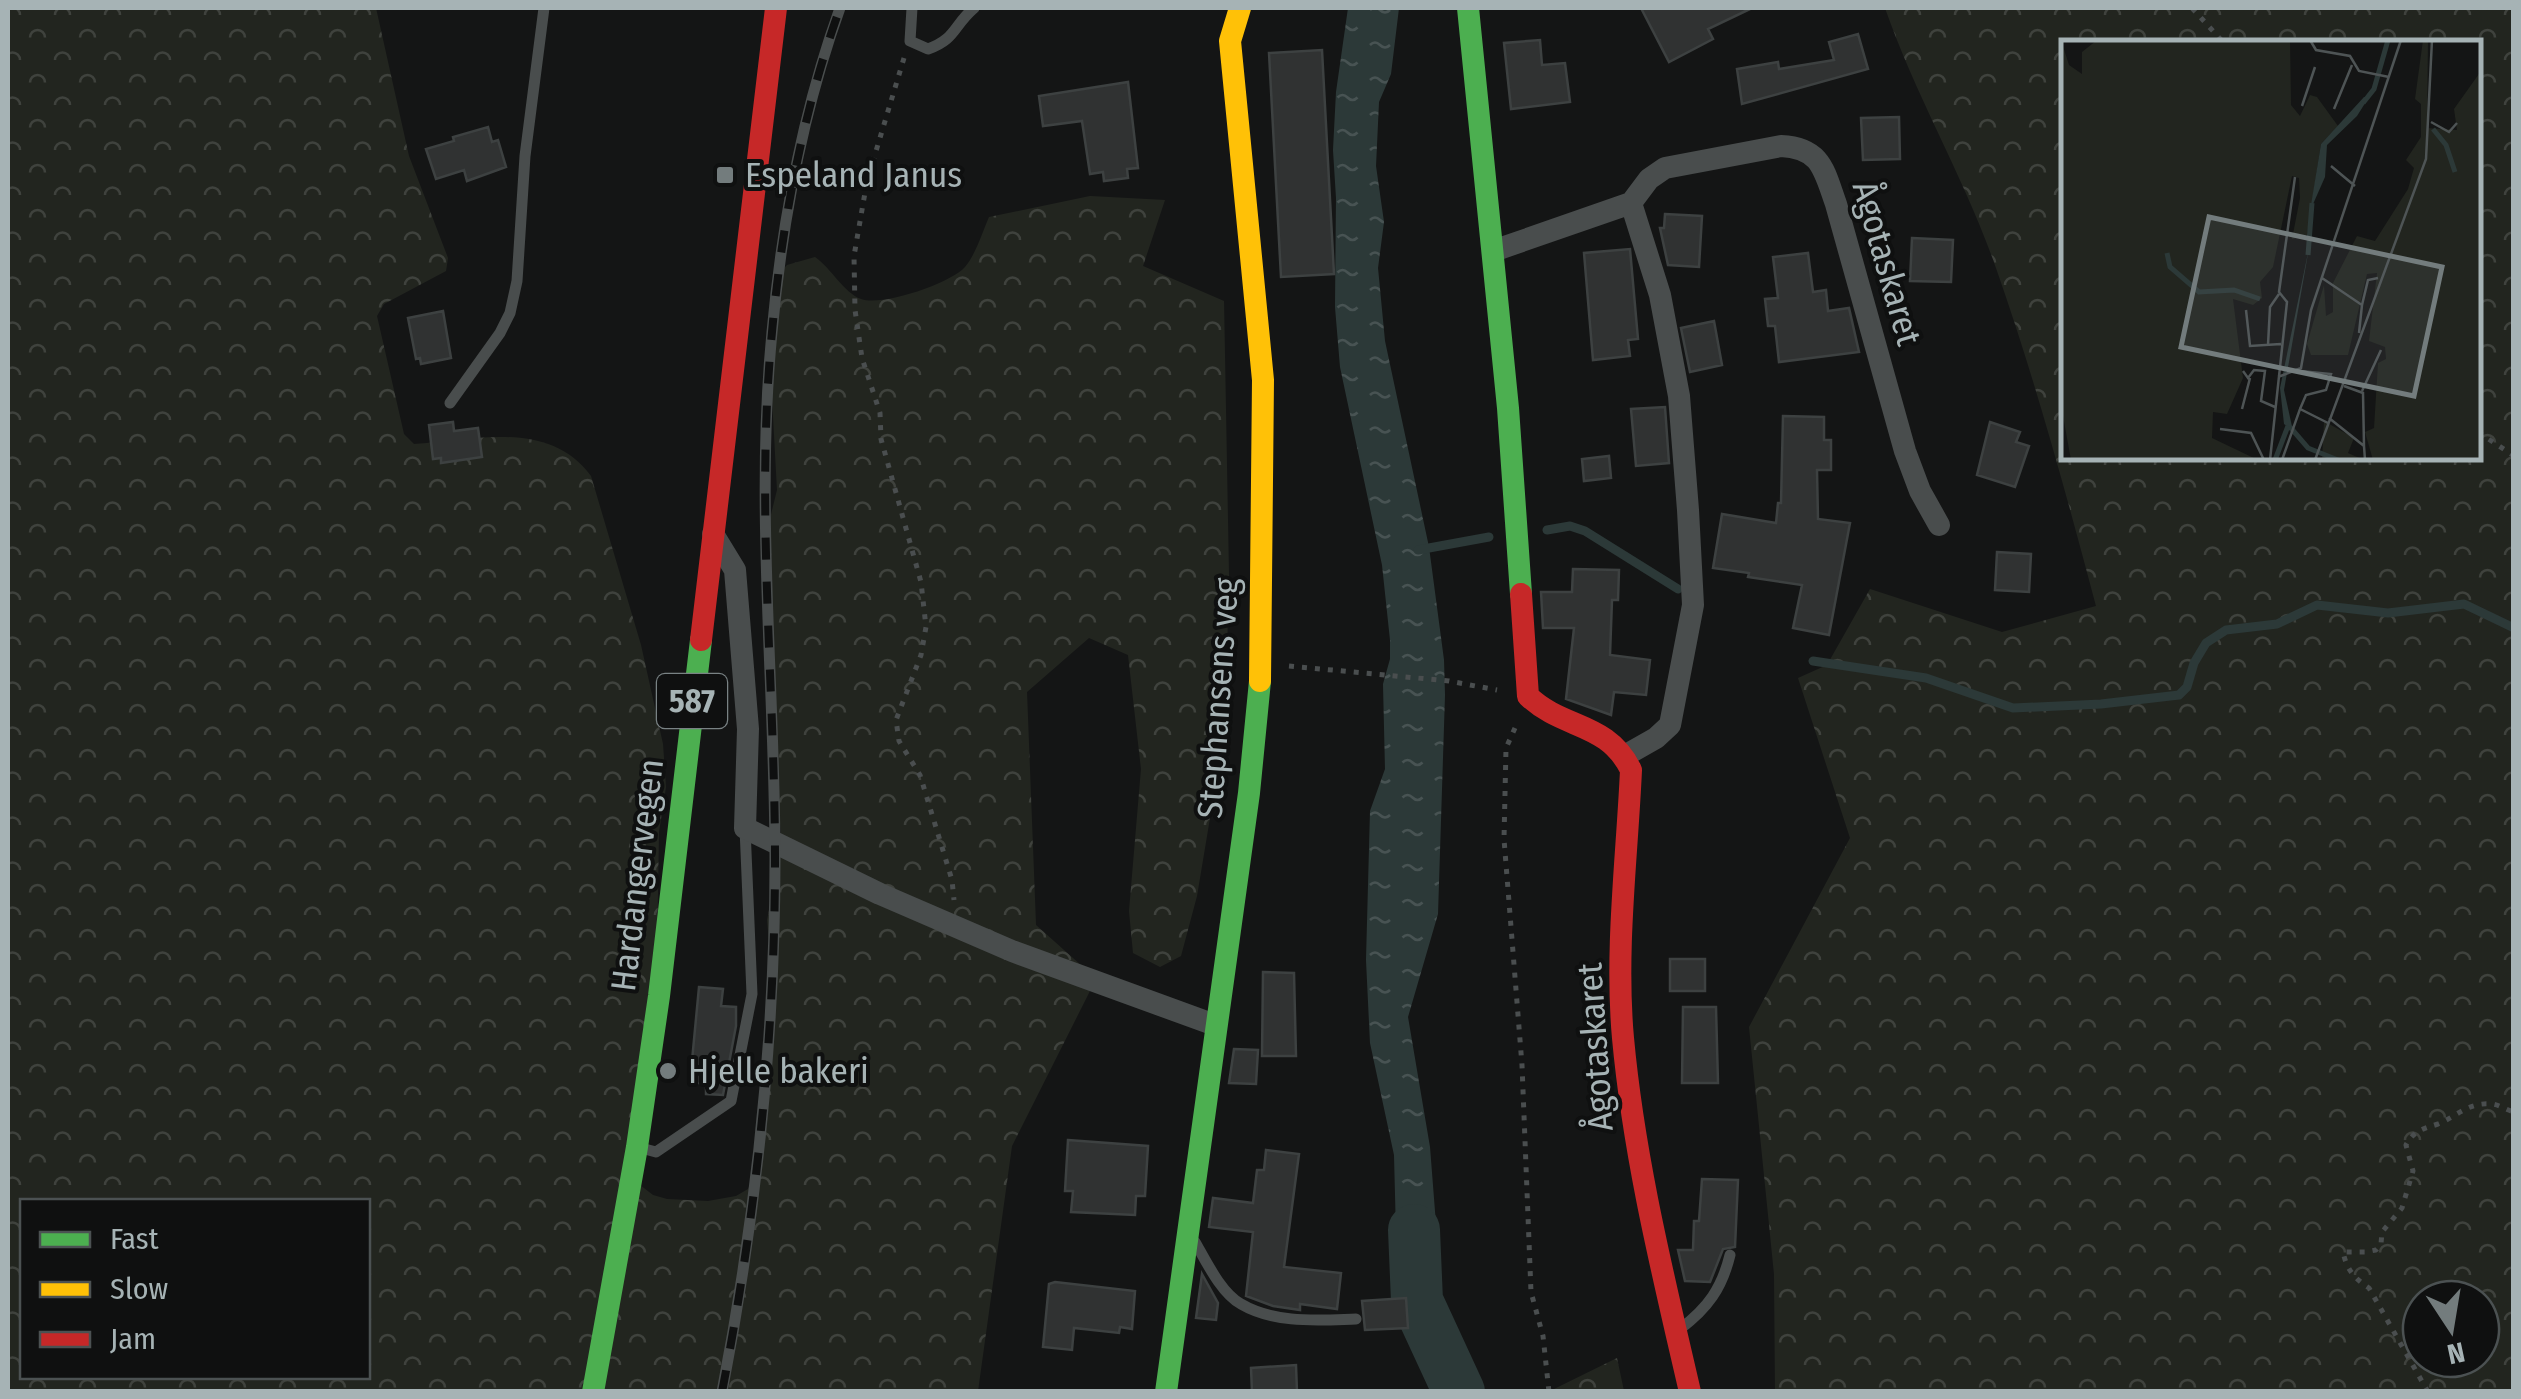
<svg xmlns="http://www.w3.org/2000/svg" width="2521" height="1399" viewBox="0 0 2521 1399" font-family="'Fira Sans Condensed',sans-serif">
<style>
.forest{fill:url(#forest-crowns);fill-rule:evenodd}
.water{fill:url(#water-ripples)}
.lines{fill:none;stroke-linecap:round;stroke-linejoin:round}
.stream{stroke:#2c3938;stroke-width:9}
.river{stroke:#2c3938;stroke-width:52}
.building{fill:#303232;stroke:#3d4141;stroke-width:2.5}
.path{stroke:#4a4e4f;stroke-width:5;stroke-dasharray:5 8;stroke-linecap:butt}
.lane{stroke:#494d4d;stroke-width:11}
.street{stroke:#494d4d;stroke-width:22}
.fast{stroke:#4caf50;stroke-width:22}
.slow{stroke:#ffc107;stroke-width:22}
.jam{stroke:#c62828;stroke-width:22}
.rail-casing{stroke:#4a4e4e;stroke-width:11}
.rail{stroke:#0f1010;stroke-width:8;stroke-dasharray:22;stroke-linecap:butt}
.poi-dot{fill:#737c7d;stroke:#0f1010;stroke-width:4}
.labels{text-anchor:middle;stroke-width:8;stroke-linejoin:round;paint-order:stroke}
.shield{fill:#0f1010;stroke:#798284;stroke-width:2.5}
.shield-label{font-size:32px;font-weight:bold;fill:#a6b3b5}
.poi-label{font-size:35px;fill:#a6b3b5;stroke:#0f1010;text-anchor:start}
.street-label{font-size:35px;fill:#a6b3b5;stroke:#0f1010}
.inset-river{fill:none;stroke:#2c3938;stroke-width:5}
.inset-road{fill:none;stroke:#4e5455;stroke-width:2.5}
.view{fill:#737c7d;fill-opacity:0.15;stroke:#737c7d;stroke-width:5}
.inset-edge{fill:none;stroke:#a6b3b5;stroke-width:5}
</style>
<defs>
<pattern id="forest-crowns" width="20" height="18" patternUnits="userSpaceOnUse" patternTransform="scale(2.5)"><rect width="20" height="18" fill="#22251f"/><path d="M2 6a3 3 0 1 1 6 0M12 15a3 3 0 1 1 6 0" fill="none" stroke="#3f423d"/></pattern>
<pattern id="water-ripples" width="26" height="14" patternUnits="userSpaceOnUse" patternTransform="scale(2.5)"><rect width="26" height="14" fill="#2c3938"/><path d="M2 4q2-2 4 0t4 0M15 11q2-2 4 0t4 0" fill="none" stroke="#485353"/></pattern>
</defs>
<rect width="100%" height="100%" fill="#141515"/>
<path class="forest" d="M8,8H376L409,156L448,258L446,271L384,304L377,316L404,434L414,444C474,440 549,419 591,476L641,645L663,744L666,787L659,832L657,952L640,1185L653,1195L667,1199L708,1201L736,1196L748,1189L761,1162L758,1114L775,1012L767,920L782,846L767,676L764,564L766,535L777,490L771,379L778,321L777,276L787,265L815,257C831,268 844,293 861,299C882,307 951,283 965,267C976,254 982,233 989,217L1090,196L1165,200L1143,266L1224,301L1229,576L1225,728L1197,896L1181,956L1160,967L1133,953L1129,911L1141,769L1128,655L1089,638L1027,692L1036,925L1101,983L1095,981L1012,1146L978,1391L8,1392ZM22,1202H368V1376H22Z
M1885,8H2513V1391H1775L1774,1274L1749,1027L1850,838L1798,678L1827,665L1870,589L2002,632L2096,606C2066,493 2035,379 1996,268C1965,179 1916,97 1885,8ZM2064,42H2478V458H2064ZM2421,1299H2481V1359H2421Z
M1617,1358L1624,1391H1550Z"/>
<path class="water" d="M1348,8H1399L1391,74L1379,102L1376,166L1384,222L1378,268L1385,341L1429,547L1444,660L1445,695L1438,914L1408,1017L1430,1147L1439,1263L1417,1301L1402,1269L1396,1233L1394,1155L1370,1043L1366,960L1370,811L1385,769L1383,684L1390,659V640L1382,565L1340,367L1335,307L1336,198L1333,150L1336,92Z"/>
<g class="lines">
<path class="stream" d="M1547,530L1570,526L1585,531L1678,589
M1418,550L1489,537
M1813,661L1926,678L2013,708L2101,704L2179,695L2187,687L2194,663L2206,643L2226,630L2277,624L2317,605L2388,613L2464,604L2514,628"/>
<path class="river" d="M1414,1230L1417,1301L1459,1392"/>
</g>
<path class="building" d="M1641,8H1752L1708,29L1713,39L1669,62Z
M1858,34L1868,69L1742,104L1737,69L1778,62L1779,69L1834,60L1829,42Z
M1540,40L1542,65L1565,63L1570,102L1511,109L1504,43Z
M1322,50L1334,274L1281,277L1269,53Z
M1128,82L1138,168L1127,169L1128,178L1104,181L1103,172L1090,174L1082,121L1043,126L1039,96Z
M1899,117L1900,159L1863,160L1861,118Z
M488,127L492,142L498,140L506,167L467,181L464,170L436,179L426,149L454,141L453,137Z
M1665,214L1702,216L1699,267L1668,265L1660,228H1664Z
M1912,238L1953,240L1951,282L1910,281Z
M1630,249L1638,339L1628,340L1630,356L1593,360L1584,253Z
M1808,253L1813,292L1826,290L1828,311L1849,308L1859,352L1779,362L1775,326H1768L1765,299L1778,298L1773,257Z
M443,311L451,358L421,364L420,358L416,359L408,318Z
M1714,321L1722,365L1690,372L1681,328Z
M1665,407L1669,463L1636,466L1631,409Z
M1783,416L1824,417V440H1831V470H1817L1818,519L1850,523L1829,635L1793,628L1802,585L1748,577L1749,573L1713,568L1722,514L1776,523L1778,503H1781Z
M453,422L454,431L478,428L482,457L441,463V458L433,459L429,425Z
M1990,422L2020,432L2016,442L2029,446L2015,487L1977,475Z
M1609,456L1611,478L1584,481L1582,459Z
M1997,552L2031,554L2029,592L1995,590Z
M1573,569L1619,570L1618,600H1612L1610,655L1650,660L1646,695L1614,692L1611,715L1566,699L1574,628H1543L1541,592H1572Z
M1670,959H1705V991H1670Z
M1263,972L1294,973L1296,1056H1262Z
M699,987L723,989L721,1006L736,1007V1026L723,1095L706,1094V1084L690,1082Z
M1683,1007H1716L1718,1083H1682Z
M1234,1049L1258,1050L1256,1084L1229,1083Z
M1068,1140L1148,1146L1145,1196H1136L1135,1215L1071,1212L1073,1191H1065Z
M1266,1150L1299,1154L1284,1267L1341,1273L1337,1309L1300,1304V1310L1273,1306L1246,1296L1253,1232L1209,1227L1213,1198L1253,1203L1257,1170H1264Z
M1702,1179L1738,1180L1735,1247L1723,1249L1710,1282L1685,1281L1678,1250H1693L1694,1221H1699Z
M1202,1274L1218,1303L1216,1320L1196,1318Z
M1055,1282L1135,1291L1132,1329L1120,1327L1119,1333L1074,1328L1072,1350L1043,1347L1049,1284Z
M1406,1298L1408,1328L1365,1330L1362,1301Z
M1296,1365L1297,1392H1252L1251,1368Z"/>
<g class="lines">
<path class="path" d="M2192,8L2223,42
M904,58L867,181L854,256L855,310L862,358L880,413L881,439L921,582L926,627L921,655L896,720L899,741L920,775L952,880L954,900
M2478,432L2514,456
M1289,666L1449,681L1497,690
M1515,728L1506,748L1504,839L1522,1065L1531,1292L1543,1336L1549,1392
M2428,1392L2369,1288C2354,1278 2347,1270 2343,1252H2365L2376,1250L2381,1244L2382,1232L2402,1208L2413,1171L2406,1145C2414,1130 2423,1129 2438,1124C2456,1117 2468,1102 2491,1104C2498,1104 2506,1110 2514,1112"/>
<path class="lane" d="M912,8L910,41L928,49C956,39 953,26 974,8
M450,403L500,333L510,313L517,281L525,156L544,8
M641,1148L656,1152L731,1101L752,994L745,828
M1195,1242C1206,1261 1221,1293 1241,1304C1275,1324 1319,1320 1356,1319
M1680,1329C1708,1308 1722,1288 1730,1255"/>
<path class="street" d="M1493,251L1631,203L1649,179L1665,168L1781,146C1822,148 1824,171 1836,204L1905,451L1920,491L1939,525
M713,534L735,570L748,729L745,828L880,894L1012,951L1215,1025
M1626,755L1656,738L1670,725L1693,605L1688,510L1679,396L1660,295L1631,203"/>
<path class="fast" d="M1468,8L1508,408L1521,594
M593,1392L637,1147L659,996L701,640
M1166,1392L1249,793L1260,681"/>
<path class="slow" d="M1240,8L1230,41L1263,380L1260,681"/>
<path class="jam" d="M1521,594L1528,696C1563,730 1607,721 1631,770C1627,858 1615,950 1623,1038C1634,1158 1663,1275 1690,1392
M701,640L776,8"/>
<g class="rail-casing">
<path id="rail" d="M722,1392C756,1216 775,1038 775,860C775,684 755,507 772,332C782,222 803,111 840,8"/>
</g>
<use href="#rail" class="rail"/>
</g>
<g class="poi-dot">
<rect x="715" y="165" width="20" height="20" rx="5"/>
<circle cx="668" cy="1071" r="10"/>
</g>
<g class="labels">
<rect class="shield" x="657" y="674" width="70" height="54" rx="8"/>
<g class="shield-label">
<text x="692" y="712">587</text>
</g>
<g class="poi-label">
<text x="745" y="187">Espeland Janus</text>
<text x="688" y="1083">Hjelle bakeri</text>
</g>
<g class="street-label">
<text transform="translate(1887 263) rotate(74)" y="12">Ågotaskaret</text>
<text transform="translate(1218 698) rotate(-86)" y="12">Stephansens veg</text>
<text transform="translate(637 875) rotate(-83)" y="12">Hardangervegen</text>
<text transform="translate(1595 1047) rotate(-94)" y="12">Ågotaskaret</text>
</g>
</g>
<g transform="translate(2061 40)">
<rect width="420" height="420" fill="#141515"/>
<path d="M0,0L8,25L21,34V12L36,0H229L230,65L239,76L249,55L256,57L277,86L260,104L246,195L231,199L239,158L238,138L231,136L212,227L199,242L201,258L192,265L172,259L182,338L166,374L152,372L151,398L197,420H10L0,365ZM362,0H367L366,88L396,90L393,69L420,31V420H312L304,392L313,388L317,323L325,319L324,307L308,301L316,233L306,234L287,315H250L246,304L263,245L265,276L272,272V243L296,196L314,201L347,149L353,128L345,120L360,97V64L354,59ZM263,381L293,398L287,413L303,420H261Z" fill="#22251f"/>
<path d="M303,57H308L296,76L266,105L264,137L249,171L260,104ZM248,208L223,350L232,391L223,384L219,348Z" fill="#2c3938"/>
<path class="inset-river" d="M302,63L313,49L327,0M372,89L385,105L394,132M106,213L109,227L138,252L173,250L199,259M247,215L251,163M229,387L247,408L277,420M214,420L227,386"/>
<path class="inset-road" d="M249,0L255,10L289,16L298,31L328,37M241,66L254,27M273,69L291,25M370,82L388,92L396,83M270,126L294,146M261,238L301,265L298,293M301,265L307,240L317,238M185,270L189,306L220,304M207,305L209,267L218,254M182,331L187,338L193,330L204,331L200,361L214,367M239,331L270,334L265,350L245,355L239,369M217,337L240,328L250,270L340,0M283,346L302,353L303,406M301,351L320,310M181,369L189,338M268,378L303,406L304,420M159,389L190,393L203,420M209,420L226,262L218,252L234,137M221,420L239,369L267,383M254,420L365,119L371,0"/>
<path class="view" d="M148,177L381,227L353,356L120,307Z"/>
<rect width="420" height="420" class="inset-edge"/>
</g>
<rect width="2521" height="1399" fill="none" stroke="#a6b3b5" stroke-width="20"/>
<rect x="20" y="1199" width="350" height="180" fill="#0f1010" stroke="#4b5152" stroke-width="2.5"/>
<rect x="40" y="1232" width="50" height="15" fill="#4caf50" stroke="#4b5152" stroke-width="2.5"/>
<text x="110" y="1249" font-size="30" fill="#a6b3b5">Fast</text>
<rect x="40" y="1282" width="50" height="15" fill="#ffc107" stroke="#4b5152" stroke-width="2.5"/>
<text x="110" y="1299" font-size="30" fill="#a6b3b5">Slow</text>
<rect x="40" y="1332" width="50" height="15" fill="#c62828" stroke="#4b5152" stroke-width="2.5"/>
<text x="110" y="1349" font-size="30" fill="#a6b3b5">Jam</text>
<g transform="translate(2451 1329) rotate(168)"><circle r="48" fill="#0f1010" stroke="#4b5152" stroke-width="2.5"/>
<path d="M0-8L18 38L0 25L-18 38Z" fill="#737c7d"/>
<text y="-15" font-size="28" font-weight="bold" text-anchor="middle" fill="#a6b3b5">N</text>
</g>
</svg>
